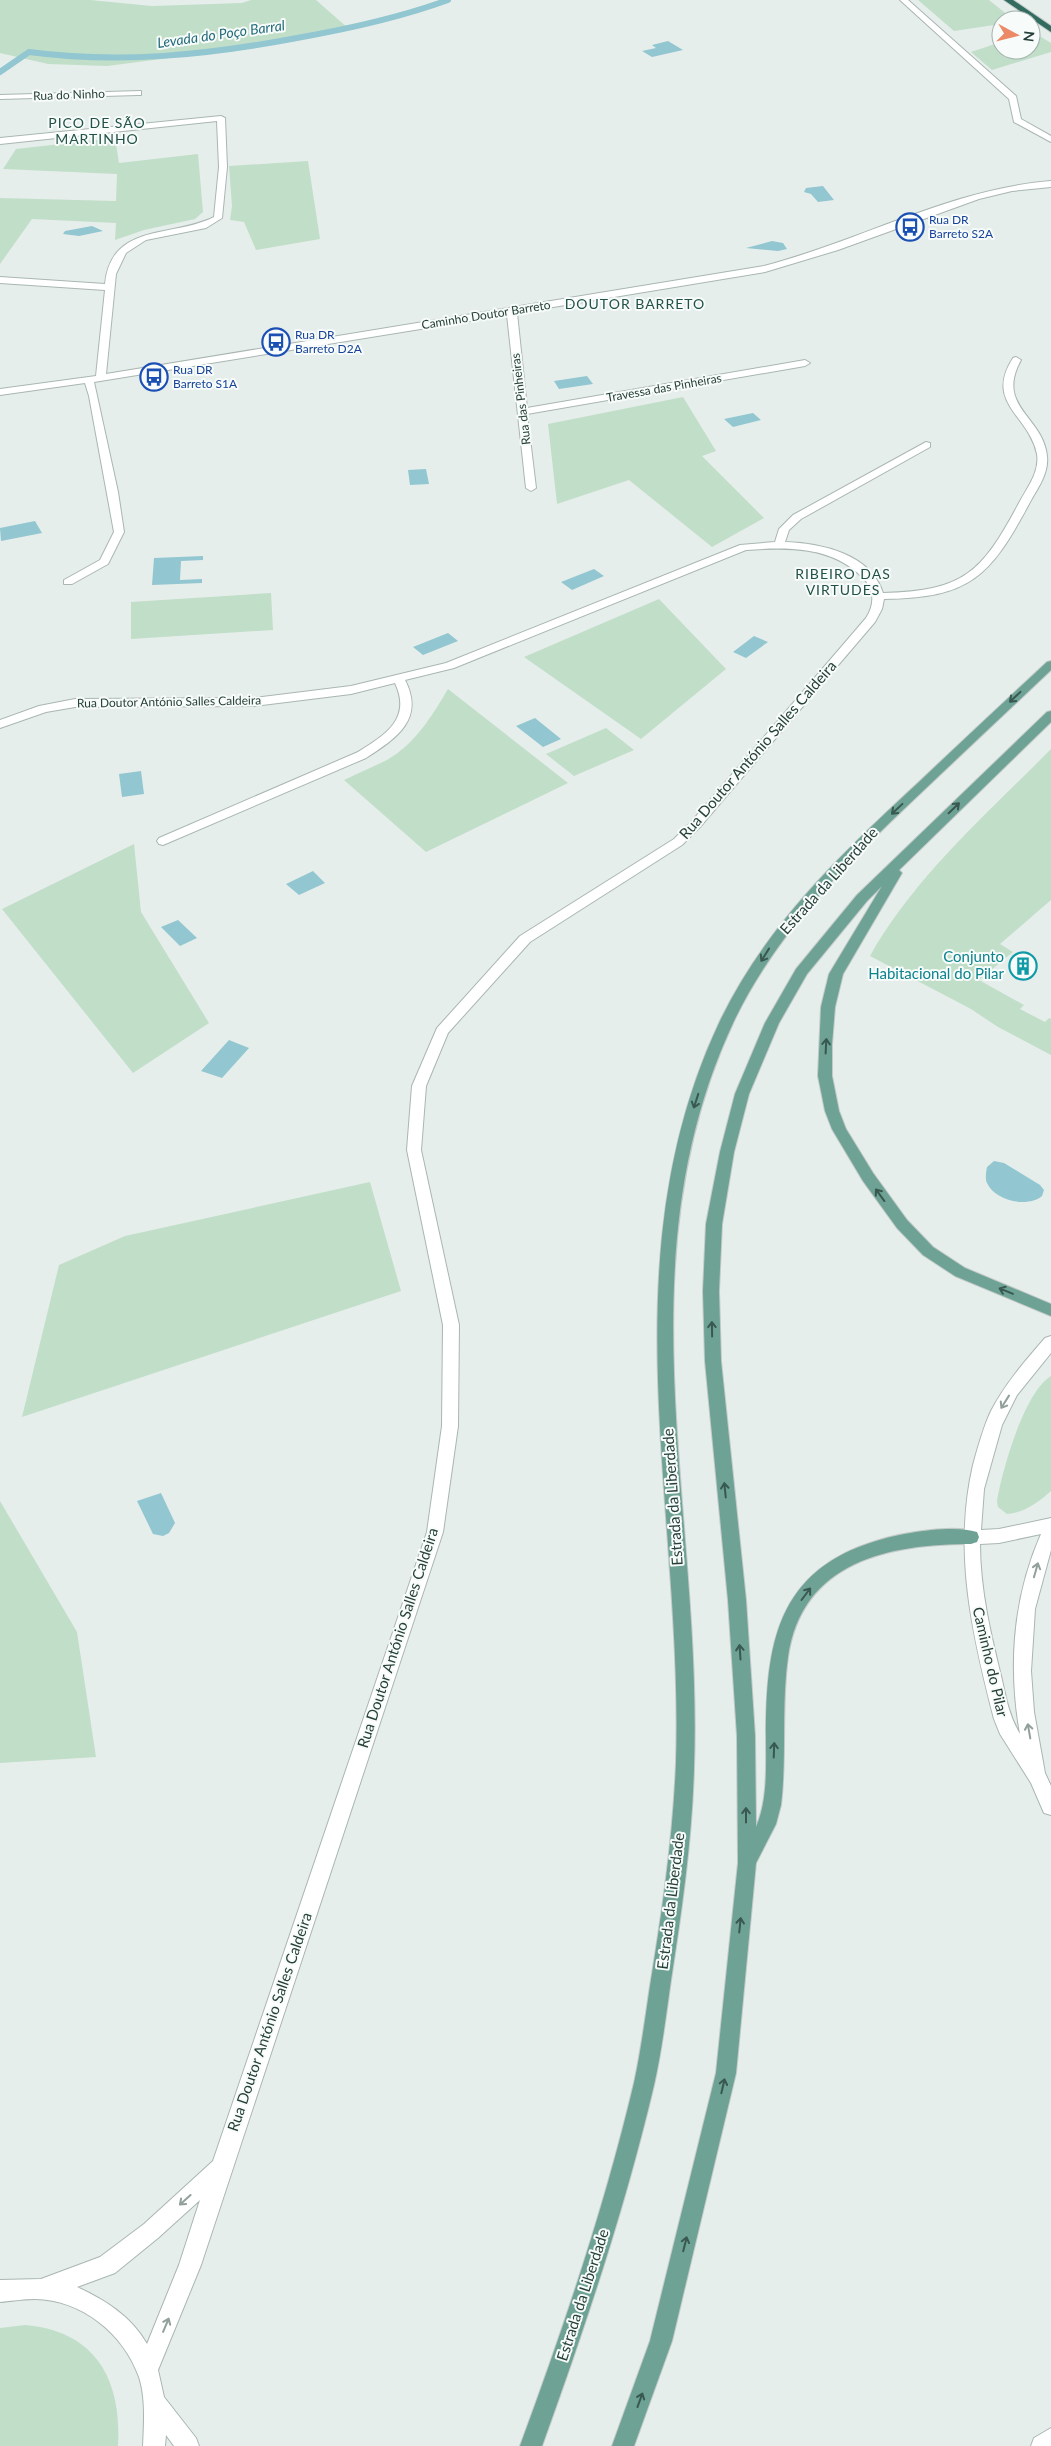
<svg xmlns="http://www.w3.org/2000/svg" width="1051" height="2446" viewBox="0 0 1051 2446" font-family="Lato,sans-serif">
<style>
.green{fill:#c1dec9}
.water{fill:#92c6d0}
.lines{fill:none;stroke-linecap:round;stroke-linejoin:round}
.stream{stroke:#92c6d0;stroke-width:6}
.minor-casing{stroke:#a9b6b2;stroke-width:2}
.major-casing{stroke:#c2cac8;stroke-width:2}
.highway-casing{stroke:#c2cac8;stroke-width:2}
.minor{fill:#fff;fill-rule:evenodd}
.major{fill:#6da295;fill-rule:evenodd}
.highway{fill:#326b60;fill-rule:evenodd}
.oneway{stroke:#385850}
.oneway2{stroke:#92a09c}
.labels{text-anchor:middle;stroke-width:4;stroke-linejoin:round;paint-order:stroke}
.far-street-label{font-size:12px;fill:#264039;stroke:#f7fbf9}
.far-transit-label{font-size:12px;fill:#164399;stroke:#f7fbf9;text-anchor:start}
.far-water-label{font-size:14px;font-style:italic;fill:#216a7a;stroke:#f7fbf9}
.far-neighbourhood-label{font-size:14px;letter-spacing:1px;fill:#225247;stroke:#f7fbf9}
.street-label{font-size:15px;fill:#264039;stroke:#f7fbf9}
.culture-label{font-size:15px;fill:#0d838f;stroke:#f7fbf9;text-anchor:end}
</style>
<rect width="100%" height="100%" fill="#e6eeeb"/>
<path class="green" d="M0,0H90L152,6L242,3L251,0H316L348,28L255,47L107,66L48,64L0,53Z
M918,0H989L1014,20H1001V24L954,31Z
M1031,31L1051,43V52L992,70L971,52L1001,42V50H1031Z
M115,138L119,163L198,154L203,212L195,219L144,230L115,240L116,223L32,219L0,264V198L116,201L117,174L3,169L16,149Z
M308,161L320,239L256,250L244,222L230,220L232,206L229,166Z
M683,397L716,451L702,456L764,518L712,547L629,480L557,504L548,424Z
M271,593L273,630L131,639V602Z
M659,599L726,669L641,739L524,657Z
M448,689L568,783L426,852L344,780C358,773 373,767 387,760C415,744 432,716 448,689Z
M606,728L634,750L574,776L546,754Z
M1051,749V900L1000,944L1013,952L979,980L1024,1005L1020,1009L1045,1022L1049,1018L1051,1019V1055L998,1027L971,1009L870,956C915,876 987,814 1051,749Z
M134,844L141,912L209,1023L133,1073L2,909Z
M370,1182L401,1291L22,1417L59,1265L125,1236Z
M1051,1376V1491C1039,1502 1024,1513 1007,1514L998,1507L997,1501C1002,1471 1024,1392 1051,1376Z
M0,1501L77,1632L96,1757L0,1763Z
M25,2325C96,2331 122,2380 118,2446H0V2328Z"/>
<path class="water" d="M668,41L683,50L652,57L642,51L656,48L652,45Z
M823,186L834,200L818,202L811,194L804,192L806,188Z
M92,226L103,231L79,236L63,234L65,231Z
M772,241L783,243L787,249L778,251L746,248Z
M587,376L593,384L559,389L554,381Z
M753,413L761,420L733,427L724,419Z
M426,469L429,484L410,485L408,470Z
M35,521L42,533L1,541L0,528Z
M203,556V560L181,561L180,580L202,579V583L152,585L154,558Z
M594,569L604,576L572,590L561,582Z
M448,633L458,641L423,655L413,647Z
M754,636L768,642L746,658L733,652Z
M535,718L561,739L543,747L516,726Z
M141,771L144,794L122,797L119,774Z
M313,871L325,883L299,895L286,884Z
M178,920L197,938L180,946L161,927Z
M229,1040L249,1048L222,1078L201,1071Z
M994,1161L1004,1163L1040,1185L1044,1190L1042,1196C1028,1208 995,1201 987,1183C985,1179 986,1172 987,1167Z
M161,1493L175,1523L169,1533L163,1536L153,1534L137,1501Z"/>
<g class="lines">
<path class="stream" d="M0,72L29,52C120,64 207,55 297,38C348,29 399,18 448,0"/>
<g class="minor-casing">
<path id="minor" d="M900,0H908L1016,96L1021,119L1051,136V142L1014,122L1009,99Z
M141,91V95H138L0,99V95Z
M221,116L225,118L227,167L222,218L206,228L146,240L126,253L116,274L106,374L764,266C860,241 951,189 1051,181V187L1012,191L979,199L838,250L765,272L517,313L527,408L805,360L810,363L805,366L527,414L536,488L531,491L526,488L507,315L94,382L118,492L124,532L108,564L72,584H64V580L100,560L114,532L89,396L85,383L0,395V389L96,376L105,290L0,283V277L105,284C111,222 173,238 214,217L219,167L217,121L0,144V138Z
M1016,357L1021,360C995,407 1043,416 1047,456C1049,474 1037,489 1029,504C990,577 970,598 884,599L882,609L875,622L700,827L682,845L530,942L448,1033L426,1086L421,1150L459,1325L458,1426L443,1532L201,2265L158,2370L164,2397L196,2438L199,2446H174L166,2435L165,2446H143C144,2423 146,2399 139,2377C123,2333 82,2300 35,2299C23,2299 11,2301 0,2302V2280L41,2279L100,2257L144,2224L213,2161L427,1532L442,1426L443,1325L407,1150L412,1086L437,1028L520,936L674,839L692,821L866,618C875,604 875,589 862,577C831,546 787,547 746,550L454,668L405,680C425,719 397,738 366,758L163,845L159,844L157,841L159,838L358,752C385,735 412,719 395,683L351,694L254,706L75,707L46,712L0,728V720L39,706L75,699L254,698L351,686L446,663L740,545L775,542L779,529L793,515L926,442L930,443V447L801,519L789,530L785,542C821,543 871,554 883,593C965,591 982,572 1019,503C1027,488 1040,472 1037,454C1029,415 984,403 1013,358ZM200,2200L179,2265L147,2344C131,2316 105,2300 77,2287L115,2273L158,2238Z
M1051,1336V1353L1017,1395L1002,1425L984,1489L981,1530L999,1529L1051,1518V1550L1035,1609L1031,1671L1034,1712L1045,1773L1051,1786V1815L1044,1813L1031,1783L1000,1734L994,1719C972,1634 953,1551 973,1465C978,1447 983,1428 991,1411C1005,1384 1025,1361 1045,1338ZM1041,1534C1013,1598 1008,1666 1020,1734C1010,1718 1006,1699 1002,1680C991,1635 980,1590 980,1544L999,1543Z
M1051,2428V2446H1031L1034,2438Z"/>
</g>
<g class="major-casing">
<path id="major" d="M1051,661V670C1009,710 966,750 924,790C851,859 778,929 734,1021C620,1262 703,1515 694,1768C692,1839 682,1909 671,1980C666,2015 662,2050 654,2085C625,2208 585,2327 542,2446H520C564,2327 605,2206 634,2083C641,2051 645,2019 650,1986C662,1913 673,1838 676,1763C684,1511 606,1261 720,1021C766,925 842,853 919,782C961,742 1004,702 1047,662Z
M1051,711V722L899,870L902,873L843,974L835,1007L832,1044V1076L839,1111L846,1129L873,1173L907,1220L933,1247L965,1268L1051,1304V1316L955,1276L923,1255L897,1228L863,1181L832,1129L825,1111L818,1076L821,1007L829,974L882,886L867,901L807,974L779,1023L749,1094L734,1152L722,1224L719,1291L721,1361L746,1600L755,1736L756,1827C768,1800 766,1766 766,1737C766,1646 776,1571 876,1541C900,1533 953,1524 977,1532L979,1537L977,1542L971,1544C889,1544 802,1561 788,1657C781,1706 787,1756 781,1805L776,1824L756,1863L736,2073L672,2341L634,2446H612L650,2341L716,2073L738,1863L737,1736L728,1600L705,1361L703,1291L706,1224L720,1152L735,1094L765,1023L796,969L857,895L1047,712Z"/>
</g>
<g class="highway-casing">
<path id="highway" d="M1004,0H1013L1051,26V32Z"/>
</g>
<use href="#minor" class="minor"/>
<use href="#major" class="major"/>
<use href="#highway" class="highway"/>
</g>
<defs><path id="oneway-shaft" d="M-6 0H5M1.5-3L5.5 0L1.5 3" fill="none" stroke-width="1.6" stroke-linecap="round" stroke-linejoin="round" transform="scale(1.25)"/></defs>
<g class="oneway">
<use href="#oneway-shaft" transform="translate(1015 697) rotate(137)"/>
<use href="#oneway-shaft" transform="translate(954 808) rotate(-44)"/>
<use href="#oneway-shaft" transform="translate(897 809) rotate(137)"/>
<use href="#oneway-shaft" transform="translate(765 955) rotate(122)"/>
<use href="#oneway-shaft" transform="translate(826 1046) rotate(-87)"/>
<use href="#oneway-shaft" transform="translate(696 1101) rotate(108)"/>
<use href="#oneway-shaft" transform="translate(880 1195) rotate(-126)"/>
<use href="#oneway-shaft" transform="translate(1006 1291) rotate(-158)"/>
<use href="#oneway-shaft" transform="translate(712 1329) rotate(-91)"/>
<use href="#oneway-shaft" transform="translate(725 1490) rotate(-96)"/>
<use href="#oneway-shaft" transform="translate(806 1594) rotate(-53)"/>
<use href="#oneway-shaft" transform="translate(740 1652) rotate(-94)"/>
<use href="#oneway-shaft" transform="translate(774 1750) rotate(-88)"/>
<use href="#oneway-shaft" transform="translate(746 1815) rotate(-90)"/>
<use href="#oneway-shaft" transform="translate(740 1925) rotate(-84)"/>
<use href="#oneway-shaft" transform="translate(723 2086) rotate(-77)"/>
<use href="#oneway-shaft" transform="translate(685 2244) rotate(-76)"/>
<use href="#oneway-shaft" transform="translate(640 2400) rotate(-70)"/>
</g>
<g class="oneway2">
<use href="#oneway-shaft" transform="translate(1005 1402) rotate(122)"/>
<use href="#oneway-shaft" transform="translate(1036 1570) rotate(-74)"/>
<use href="#oneway-shaft" transform="translate(1029 1731) rotate(-100)"/>
<use href="#oneway-shaft" transform="translate(185 2200) rotate(138)"/>
<use href="#oneway-shaft" transform="translate(166 2325) rotate(-67)"/>
</g>
<defs>
<g id="bus-ring" transform="scale(1.4375)"><circle r="9.5" fill="#f7fbf9" stroke="#1a4fb4" stroke-width="1.5"/><path d="M-5-6H5V4H4V6H2V4H-2V6H-4V4H-5ZM-3.5-4V0h7V-4ZM-3.5 1.2v1.5H-2V1.2ZM2 1.2v1.5H3.5V1.2Z" fill="#1a4fb4"/></g>
<g id="building-ring" transform="scale(1.4375)"><circle r="9.5" fill="#f7fbf9" stroke="#0f9aa8" stroke-width="1.5"/><path d="M-4-6H4V6H1V3H-1V6H-4ZM-2.5-4.3h1.7v1.8h-1.7ZM.8-4.3h1.7v1.8H.8ZM-2.5-1h1.7V.8h-1.7ZM.8-1h1.7V.8H.8Z" fill="#0f9aa8"/></g>
</defs>
<g fill-rule="evenodd">
<use href="#bus-ring" x="910" y="227"/>
<use href="#bus-ring" x="276" y="342"/>
<use href="#bus-ring" x="154" y="377"/>
<use href="#building-ring" x="1023" y="966"/>
</g>
<g class="labels">
<g class="far-street-label">
<text transform="translate(69 95) rotate(-2)" y="4">Rua do Ninho</text>
<text transform="translate(486 315) rotate(-9)" y="4">Caminho Doutor Barreto</text>
<text transform="translate(664 388) rotate(-10)" y="4">Travessa das Pinheiras</text>
<text transform="translate(521 399) rotate(-97)" y="4">Rua das Pinheiras</text>
<text transform="translate(169 702) rotate(-1)" y="4">Rua Doutor António Salles Caldeira</text>
</g>
<g class="far-transit-label">
<text x="929" y="224">Rua DR<tspan x="929" dy="14">Barreto S2A</tspan></text>
<text x="295" y="339">Rua DR<tspan x="295" dy="14">Barreto D2A</tspan></text>
<text x="173" y="374">Rua DR<tspan x="173" dy="14">Barreto S1A</tspan></text>
</g>
<g class="far-water-label">
<text transform="translate(221 34) rotate(-8)" y="5">Levada do Poço Barral</text>
</g>
<g class="far-neighbourhood-label">
<text x="97" y="128">PICO DE SÃO<tspan x="97" dy="16">MARTINHO</tspan></text>
<text x="635" y="309">DOUTOR BARRETO</text>
<text x="843" y="579">RIBEIRO DAS<tspan x="843" dy="16">VIRTUDES</tspan></text>
</g>
<g class="street-label">
<text transform="translate(758 750) rotate(-49)" y="5">Rua Doutor António Salles Caldeira</text>
<text transform="translate(829 881) rotate(-48)" y="5">Estrada da Liberdade</text>
<text transform="translate(673 1497) rotate(-94)" y="5">Estrada da Liberdade</text>
<text transform="translate(398 1638) rotate(-72)" y="5">Rua Doutor António Salles Caldeira</text>
<text transform="translate(990 1662) rotate(77)" y="5">Caminho do Pilar</text>
<text transform="translate(671 1901) rotate(-83)" y="5">Estrada da Liberdade</text>
<text transform="translate(270 2022) rotate(-71)" y="5">Rua Doutor António Salles Caldeira</text>
<text transform="translate(583 2295) rotate(-72)" y="5">Estrada da Liberdade</text>
</g>
<g class="culture-label">
<text x="1004" y="962">Conjunto<tspan x="1004" dy="17">Habitacional do Pilar</tspan></text>
</g>
</g>
<g transform="translate(1016 35) rotate(97)"><circle r="24" fill="#f7fbf9" stroke="#a3b0ac"/>
<path d="M0-4L9 19L0 12L-9 19Z" fill="#ec8967"/>
<text y="-8" font-size="14" font-weight="bold" text-anchor="middle" fill="#264039">N</text>
</g>
</svg>
